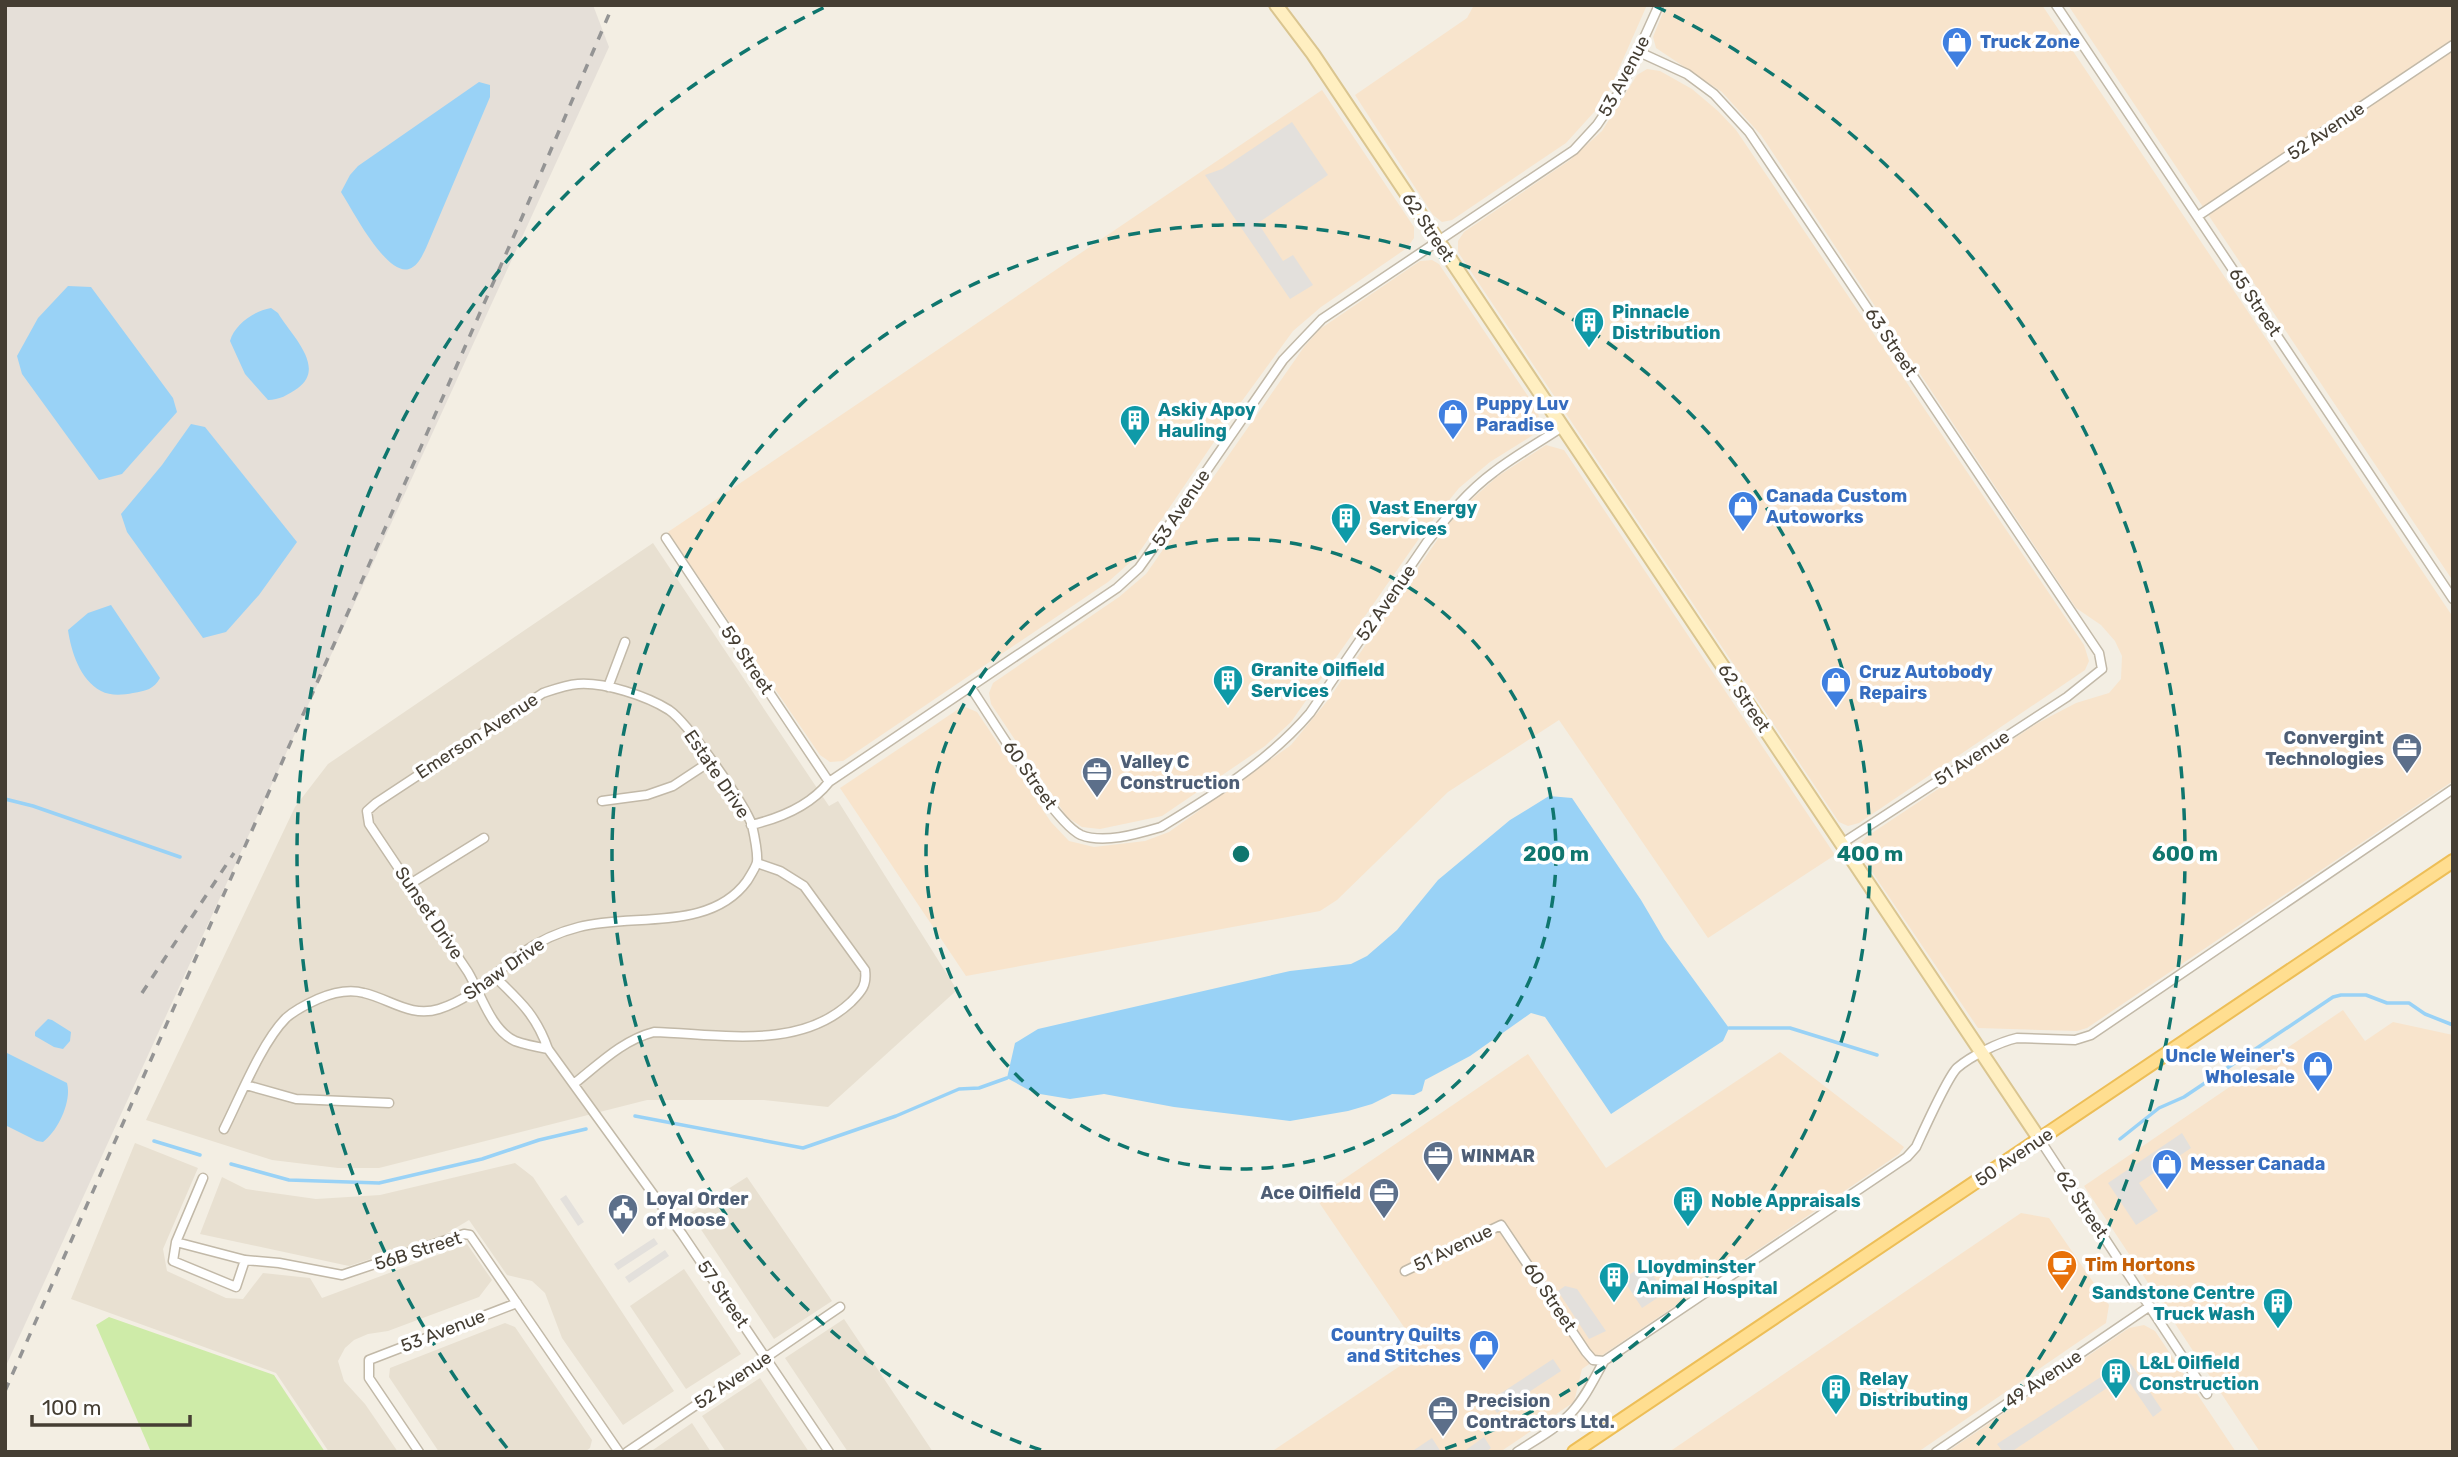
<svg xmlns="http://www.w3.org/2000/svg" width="2458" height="1457" viewBox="0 0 2458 1457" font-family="Rubik,sans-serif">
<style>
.residential{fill:#e8e0d1}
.commercial{fill:#f8e4cc}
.industrial{fill:#e5dfd8}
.green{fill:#ceeba8}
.parking{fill:#e3e0dc}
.water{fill:#99d2f6}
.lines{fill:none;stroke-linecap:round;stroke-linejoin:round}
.stream{stroke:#99d2f6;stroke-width:3.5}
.minor-casing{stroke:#c2b9a8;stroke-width:11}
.secondary-casing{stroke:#dac590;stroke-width:16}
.primary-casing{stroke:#edbe57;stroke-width:16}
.minor{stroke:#fff;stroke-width:8}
.secondary{stroke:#ffefc1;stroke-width:12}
.primary{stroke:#ffde90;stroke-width:12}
.rail{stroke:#949494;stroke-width:3.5;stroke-dasharray:9 9;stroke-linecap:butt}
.ring{fill:none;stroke:#0f766e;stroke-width:3.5;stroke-dasharray:12 9}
.labels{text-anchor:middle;stroke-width:7;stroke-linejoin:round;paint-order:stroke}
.shop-label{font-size:18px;font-weight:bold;fill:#366cbe;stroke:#fff;text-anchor:start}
.street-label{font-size:18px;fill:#453e33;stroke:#fff}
.culture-label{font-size:18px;font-weight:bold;fill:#0d838f;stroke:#fff;text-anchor:start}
.service-label{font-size:18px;font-weight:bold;fill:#4e5e75;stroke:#fff;text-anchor:start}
.food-label{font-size:18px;font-weight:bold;fill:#c56008;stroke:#fff;text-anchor:start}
.centre{fill:#0f766e;stroke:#fff;stroke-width:3.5}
.ring-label{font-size:21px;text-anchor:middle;font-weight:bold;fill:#0f766e;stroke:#fff;stroke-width:7;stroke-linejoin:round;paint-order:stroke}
</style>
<rect width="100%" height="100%" fill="#f3eee3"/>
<path class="residential" d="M653,543L829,806L838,801L957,990L828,1107L764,1100H647L379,1168H338L272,1160L146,1120L295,807L328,764Z
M135,1143L198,1168L163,1249L167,1271L226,1298L243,1299L263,1273L310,1278L322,1298L467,1244L492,1280L479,1297L388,1331L368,1334L354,1340L345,1348L338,1361L344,1381L365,1404L398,1452H329L276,1373L71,1299Z
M515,1163L533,1177L674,1391L623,1425L562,1338L545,1293L532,1281L507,1275L469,1220L444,1235L349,1266L200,1234L222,1177L246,1189L316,1199L380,1195Z
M747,1177L832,1301L774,1339L690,1213Z
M684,1269L741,1354L686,1389L630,1306Z
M844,1319L933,1452H848L785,1358Z
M505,1323L515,1327L592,1440L590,1448L585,1452H439L389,1377L390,1368Z
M760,1378L809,1452H726L702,1416Z
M692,1423L711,1452H650Z"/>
<path class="commercial" d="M1474,5H1647L1605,100L1566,143L1452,220L1442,222L1433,215L1355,95L1467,18Z
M1666,5H2042L2453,617V781L2087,1028L2077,1031L1978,1028L1862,857L1860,844L1866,837L2036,724L2076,703L2109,693L2121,679L2122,656L2115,641L2101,625L2076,608L1761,135L1722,92L1656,48L1653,37Z
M2068,5H2453V581Z
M1647,69L1660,71L1692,89L1718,111L1736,130L2084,645L2089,661L2085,670L1859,823L1848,826L1839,822L1458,252V241L1464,232L1570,160L1602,131L1637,75Z
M1322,90L1414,227V238L1407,248L1321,307L1293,331L1239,405L1136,557L1108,582L843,761L830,762L820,755L668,532Z
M1432,260L1439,264L1538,411L1540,427L1533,435L1490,462L1459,488L1425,530L1291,722L1265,746L1162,816L1100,829L1082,827L1067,817L991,704L989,693L993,683L1119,597L1146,574L1304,347L1320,329L1420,261Z
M1546,445L1564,450L1835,855L1708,938L1559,720L1448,792L1337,900L1320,911L966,976L840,788L963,706L977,712L1051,822L1069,841L1094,847L1145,841L1169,832L1291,745L1328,700L1446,527L1472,499L1498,476Z
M2343,1010L2365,1041L2393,1022L2453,1035V1452H2260L2084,1186Z
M1780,1052L1904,1147L1899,1154L1582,1369L1574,1402L1500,1452H1271L1421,1352L1316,1198L1528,1054L1606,1168Z
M2021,1213L2049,1218L2109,1305L2106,1323L1918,1452H1669Z
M2144,1325L2155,1331L2236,1452H1947L2129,1328Z"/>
<path class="industrial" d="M5,5H593L609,47L5,1368Z"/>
<path class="green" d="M109,1317L274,1375L325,1452H151L96,1325Z"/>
<path class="parking" d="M1292,122L1328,175L1258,223L1283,261L1293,255L1313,285L1290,299L1205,175L1222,169Z
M2182,1133L2191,1148L2139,1183L2158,1211L2136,1225L2108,1183Z
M566,1195L584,1222L578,1226L560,1199Z
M654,1238L658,1244L618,1270L614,1264Z
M665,1250L669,1256L629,1283L625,1277Z
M1645,1264L1665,1293L1642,1308L1623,1279Z
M1565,1286L1577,1289L1606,1331L1589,1339L1558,1291Z
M1553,1359L1561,1371L1497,1413L1489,1401Z
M2124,1362L2131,1364L2162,1410L2153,1417L2125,1376L2011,1452H2003L1997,1444Z
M1484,1437L1491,1448L1486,1452H1463Z
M1432,1438L1441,1452H1411Z"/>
<path class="water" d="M479,82L490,85V97L426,248C422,256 418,266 409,269C386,276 352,209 341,192L350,175L358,166Z
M68,286L91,287L173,398L177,412L122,474L99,480L22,374L17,356L38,318Z
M271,308L278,313C290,334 327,367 298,388C288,395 279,400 268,400L245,374L230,341C235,324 254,311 271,308Z
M191,424L205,427L297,542L259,595L226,632L203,638L127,532L121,514L162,465Z
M111,605L160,678C154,689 146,691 133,693C123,695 110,696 101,691C80,680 71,651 68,630L88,613Z
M1549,796L1572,798L1641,900L1664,939L1729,1028L1723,1041L1611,1114L1545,1017L1531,1013L1470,1056L1425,1080L1422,1091L1414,1095L1392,1094L1372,1104L1348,1111L1290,1121L1174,1107L1104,1094L1070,1099L1034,1093L1007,1078L1015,1043L1038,1029L1290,971L1351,964L1367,956L1397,930L1438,880L1510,820Z
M48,1019L52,1020L71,1032L70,1041L63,1049L54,1047L35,1036V1032Z
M5,1052L67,1083C72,1101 58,1131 43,1142L37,1141L5,1125Z"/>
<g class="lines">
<path class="stream" d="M5,799L33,806L180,857
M1729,1028H1790L1877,1055
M635,1116L803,1148L896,1116L959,1089L979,1088L1007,1078
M2120,1139L2159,1108L2184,1097L2333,997L2341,995H2366L2387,1003H2409L2425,1014L2453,1025
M154,1141L200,1155
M231,1164L289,1180L379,1183L482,1159L539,1140L586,1129"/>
<g class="minor-casing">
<path id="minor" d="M2056,5L2453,599
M1639,52L1687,74L1714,94L1749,132L2099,653L2102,669L2067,697L1841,844
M2198,216L2453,45
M666,538L829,782
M608,687L625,642
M971,688C991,717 1054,823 1081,835C1104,844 1137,834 1161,827C1214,795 1270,760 1310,713L1427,542C1447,517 1468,491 1494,472C1516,455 1540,442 1562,427
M602,801L647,795L673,786L711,761
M751,825C781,818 810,806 829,782L1117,588L1139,568L1149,554L1283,360L1322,319L1574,150L1597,125L1620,91L1659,5
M410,884L484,838
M495,977C520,1001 536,1015 548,1049L682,1234L829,1452
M575,1083C600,1063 623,1040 654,1032C720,1034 799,1051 851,1002C862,991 867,985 865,970L804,886L780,871L757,863
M246,1085L296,1099L389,1103
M224,1129C240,1097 262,1042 286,1018C295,1010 307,1004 318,999C332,993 349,989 364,993C390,999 411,1018 439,1009C474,998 494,973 522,953C539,941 559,932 579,927C633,913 710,932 747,881C750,876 756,867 757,862C758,853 754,834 752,825C744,803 688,723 669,710C647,696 604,682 578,684C566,685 555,689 543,693L376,803L367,811L369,824L468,972C481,994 491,1030 515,1041C526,1045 537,1047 548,1049
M2040,1140L2207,1394
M203,1178L176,1242L173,1261L236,1287L245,1260
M176,1242L245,1260L279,1263L342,1275L464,1234L470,1235L619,1452
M1405,1271L1501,1225L1586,1352L1593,1360L1604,1361
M419,1452L369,1378V1360L517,1303
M627,1452L840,1307
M1517,1452C1535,1440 1556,1429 1571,1413C1585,1398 1594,1379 1604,1361L1907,1157L1916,1147C1923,1132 1947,1078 1957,1068C1971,1056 1999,1042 2017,1038L2075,1040L2091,1035L2453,789
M1936,1452L2150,1306"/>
</g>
<g class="secondary-casing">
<path id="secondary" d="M1276,5L1313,54L2040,1140"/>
</g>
<g class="primary-casing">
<path id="primary" d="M1574,1452L2453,861"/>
</g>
<use href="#minor" class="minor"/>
<use href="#secondary" class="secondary"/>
<use href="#primary" class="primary"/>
<path class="rail" d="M142,993L234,853
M5,1391L520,222L613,5"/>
</g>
<g class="ring">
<circle cx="1241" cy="854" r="315"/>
<path d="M1041 1450A629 629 0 1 1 1441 1450"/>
<path d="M507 1448A944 944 0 0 1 827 6M1655 6A944 944 0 0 1 1975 1448"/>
</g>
<defs>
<g id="shop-pin" transform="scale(1.575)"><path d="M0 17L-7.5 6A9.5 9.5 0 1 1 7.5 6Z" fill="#3f7fe0" stroke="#fff"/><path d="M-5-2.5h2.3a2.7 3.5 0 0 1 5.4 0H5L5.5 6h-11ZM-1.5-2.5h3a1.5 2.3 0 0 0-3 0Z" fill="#fff"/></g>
<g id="building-pin" transform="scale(1.575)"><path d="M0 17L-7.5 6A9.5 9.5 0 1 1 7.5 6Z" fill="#0f9aa8" stroke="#fff"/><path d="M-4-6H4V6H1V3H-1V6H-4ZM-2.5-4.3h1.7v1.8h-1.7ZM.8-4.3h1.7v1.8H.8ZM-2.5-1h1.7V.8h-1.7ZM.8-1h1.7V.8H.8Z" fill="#fff"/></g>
<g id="office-pin" transform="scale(1.575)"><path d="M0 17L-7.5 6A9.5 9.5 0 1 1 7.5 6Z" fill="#5c6f8a" stroke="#fff"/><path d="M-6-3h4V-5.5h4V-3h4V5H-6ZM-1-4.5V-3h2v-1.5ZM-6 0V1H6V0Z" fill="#fff"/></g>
<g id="civic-pin" transform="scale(1.575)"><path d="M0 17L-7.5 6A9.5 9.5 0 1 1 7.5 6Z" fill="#5c6f8a" stroke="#fff"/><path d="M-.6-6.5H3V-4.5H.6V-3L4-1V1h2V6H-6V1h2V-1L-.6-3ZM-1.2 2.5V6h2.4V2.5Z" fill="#fff"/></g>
<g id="cafe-pin" transform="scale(1.575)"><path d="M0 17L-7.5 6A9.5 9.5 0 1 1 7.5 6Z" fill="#e8710a" stroke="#fff"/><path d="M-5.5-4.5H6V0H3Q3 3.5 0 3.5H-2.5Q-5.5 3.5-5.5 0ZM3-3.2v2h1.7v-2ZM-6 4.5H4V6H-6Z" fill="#fff"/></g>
</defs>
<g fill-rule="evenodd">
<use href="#shop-pin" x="1957" y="42"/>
<use href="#building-pin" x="1589" y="322"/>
<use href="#shop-pin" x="1453" y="414"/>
<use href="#building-pin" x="1135" y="420"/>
<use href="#shop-pin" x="1743" y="506"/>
<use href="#building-pin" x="1346" y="518"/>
<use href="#building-pin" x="1228" y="680"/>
<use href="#shop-pin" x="1836" y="682"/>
<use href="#office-pin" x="2407" y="748"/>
<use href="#office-pin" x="1097" y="772"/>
<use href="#shop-pin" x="2318" y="1066"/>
<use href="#office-pin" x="1438" y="1156"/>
<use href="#shop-pin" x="2167" y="1164"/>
<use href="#office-pin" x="1384" y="1193"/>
<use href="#building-pin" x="1688" y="1201"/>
<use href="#civic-pin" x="623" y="1209"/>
<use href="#cafe-pin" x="2062" y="1265"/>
<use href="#building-pin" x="1614" y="1277"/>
<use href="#building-pin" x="2278" y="1303"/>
<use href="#shop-pin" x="1484" y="1345"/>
<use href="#building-pin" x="2116" y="1373"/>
<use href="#building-pin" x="1836" y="1389"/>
<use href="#office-pin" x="1443" y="1411"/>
</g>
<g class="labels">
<g class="shop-label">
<text x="1980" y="48">Truck Zone</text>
<text x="1476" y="410">Puppy Luv<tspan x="1476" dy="21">Paradise</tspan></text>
<text x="1766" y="502">Canada Custom<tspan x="1766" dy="21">Autoworks</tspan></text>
<text x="1859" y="678">Cruz Autobody<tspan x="1859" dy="21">Repairs</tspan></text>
<text x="2295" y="1062" text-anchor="end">Uncle Weiner's<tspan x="2295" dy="21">Wholesale</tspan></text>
<text x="2190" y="1170">Messer Canada</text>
<text x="1461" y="1341" text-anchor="end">Country Quilts<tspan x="1461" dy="21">and Stitches</tspan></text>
</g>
<g class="street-label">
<text transform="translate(1624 76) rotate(-62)" y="6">53 Avenue</text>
<text transform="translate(2326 131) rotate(-34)" y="6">52 Avenue</text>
<text transform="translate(1428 227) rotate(56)" y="6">62 Street</text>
<text transform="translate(2255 302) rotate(56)" y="6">65 Street</text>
<text transform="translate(1891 342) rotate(56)" y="6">63 Street</text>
<text transform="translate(1181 508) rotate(-56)" y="6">53 Avenue</text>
<text transform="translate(1386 603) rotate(-55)" y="6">52 Avenue</text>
<text transform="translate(747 660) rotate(56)" y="6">59 Street</text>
<text transform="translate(1744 698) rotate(56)" y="6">62 Street</text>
<text transform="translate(477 736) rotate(-33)" y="6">Emerson Avenue</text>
<text transform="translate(1972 758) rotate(-33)" y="6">51 Avenue</text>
<text transform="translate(717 774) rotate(56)" y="6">Estate Drive</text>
<text transform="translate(1030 775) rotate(55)" y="6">60 Street</text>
<text transform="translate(429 913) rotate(56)" y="6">Sunset Drive</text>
<text transform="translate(504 969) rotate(-35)" y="6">Shaw Drive</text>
<text transform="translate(2014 1157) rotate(-34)" y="6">50 Avenue</text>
<text transform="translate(2082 1204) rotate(56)" y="6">62 Street</text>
<text transform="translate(1453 1248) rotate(-26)" y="6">51 Avenue</text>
<text transform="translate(418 1251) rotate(-18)" y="6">56B Street</text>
<text transform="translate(723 1294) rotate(56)" y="6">57 Street</text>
<text transform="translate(1550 1297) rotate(56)" y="6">60 Street</text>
<text transform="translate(443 1331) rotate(-21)" y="6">53 Avenue</text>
<text transform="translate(2043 1379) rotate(-34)" y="6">49 Avenue</text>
<text transform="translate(733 1380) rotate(-34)" y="6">52 Avenue</text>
</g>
<g class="culture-label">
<text x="1612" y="318">Pinnacle<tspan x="1612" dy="21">Distribution</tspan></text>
<text x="1158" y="416">Askiy Apoy<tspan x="1158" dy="21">Hauling</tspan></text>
<text x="1369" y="514">Vast Energy<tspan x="1369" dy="21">Services</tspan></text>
<text x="1251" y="676">Granite Oilfield<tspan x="1251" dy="21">Services</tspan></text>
<text x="1711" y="1207">Noble Appraisals</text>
<text x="1637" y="1273">Lloydminster<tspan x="1637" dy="21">Animal Hospital</tspan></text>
<text x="2255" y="1299" text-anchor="end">Sandstone Centre<tspan x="2255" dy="21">Truck Wash</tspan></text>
<text x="2139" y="1369">L&amp;L Oilfield<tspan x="2139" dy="21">Construction</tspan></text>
<text x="1859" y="1385">Relay<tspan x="1859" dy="21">Distributing</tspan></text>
</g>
<g class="service-label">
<text x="2384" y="744" text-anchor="end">Convergint<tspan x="2384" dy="21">Technologies</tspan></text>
<text x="1120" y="768">Valley C<tspan x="1120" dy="21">Construction</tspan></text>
<text x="1461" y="1162">WINMAR</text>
<text x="1361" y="1199" text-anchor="end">Ace Oilfield</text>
<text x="646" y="1205">Loyal Order<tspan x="646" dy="21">of Moose</tspan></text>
<text x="1466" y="1407">Precision<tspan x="1466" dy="21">Contractors Ltd.</tspan></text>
</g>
<g class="food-label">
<text x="2085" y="1271">Tim Hortons</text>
</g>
</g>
<circle cx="1241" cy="854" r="10" class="centre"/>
<g class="ring-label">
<text x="1556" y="861">200 m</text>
<text x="1870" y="861">400 m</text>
<text x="2185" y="861">600 m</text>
</g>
<rect width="2458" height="1457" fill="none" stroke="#453e33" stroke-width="14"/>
<path d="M32 1415v10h158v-10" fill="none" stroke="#453e33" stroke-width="3.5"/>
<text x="42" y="1415" font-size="21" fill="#453e33" stroke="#ffffff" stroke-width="5" paint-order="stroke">100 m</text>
</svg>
